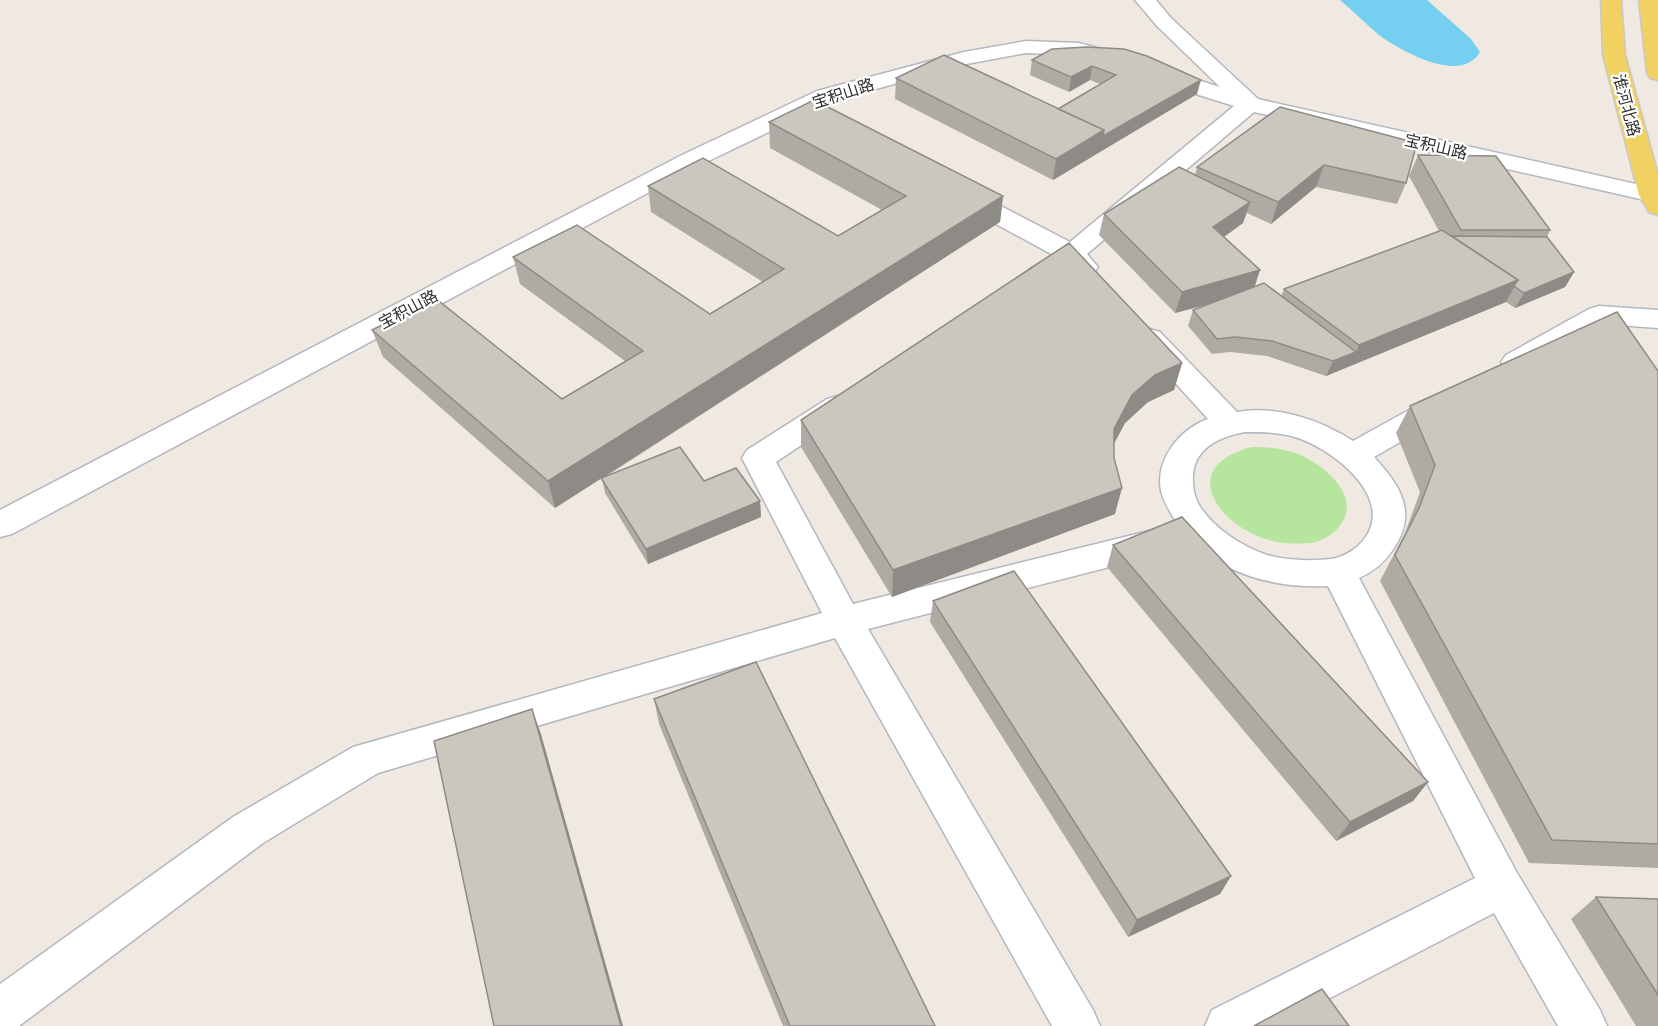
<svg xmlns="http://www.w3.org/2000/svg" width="1658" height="1026" viewBox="0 0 1658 1026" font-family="'Sofia Sans Condensed','Noto Sans SC',sans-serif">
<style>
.green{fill:#b6e59e}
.water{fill:#75cff0}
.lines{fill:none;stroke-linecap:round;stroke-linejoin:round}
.minor-casing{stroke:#b4b7c1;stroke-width:3}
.major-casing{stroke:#c9c9c9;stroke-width:3}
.minor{fill:#fff;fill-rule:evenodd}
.major{fill:#f2d163;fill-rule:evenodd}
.wall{fill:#afaba4}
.shaded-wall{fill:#8e8b86}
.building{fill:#cbc7bf;stroke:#8e8b86;stroke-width:1.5}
.labels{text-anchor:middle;stroke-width:4.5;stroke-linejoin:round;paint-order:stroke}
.far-street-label{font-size:16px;fill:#2e2e2e;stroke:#fff}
</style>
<rect width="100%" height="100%" fill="#efe9e1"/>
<path class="green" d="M1252,447C1266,447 1279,448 1292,452C1321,461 1366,497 1338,528C1331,536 1320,542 1310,543C1296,544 1282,544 1269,540C1216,525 1177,466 1252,447Z"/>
<path class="water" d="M1340,0H1427L1471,39L1480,52C1461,85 1401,51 1379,35C1366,24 1353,11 1340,0Z"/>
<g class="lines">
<g class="minor-casing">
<path id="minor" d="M1135,0H1156L1171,18L1258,99L1658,189V203L1254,112L1087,254L1098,267L1094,273C1084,275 1078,275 1070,267C1057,276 1047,285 1030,281L1027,275L1030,269L1053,255L952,200L949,195L952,190L961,188L970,190L1070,242L1234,106L1148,79L1145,74L1148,69L1156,67L1220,87L1157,26Z
M1026,41L1079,43L1115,53L1118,58L1115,63L1107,64L1077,55L1026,53L966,64L833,101L698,166L12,534L0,537V510L680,156L817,91L964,52Z
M1599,306L1658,310V328L1604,324L1526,369L1516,372L1506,369L1501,362L1506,355L1589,309Z
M1150,329L1160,332L1237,412C1277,405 1320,420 1353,441L1427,400L1438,397L1449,400L1453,407L1449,414L1374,457C1400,485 1418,512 1394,548C1385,562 1375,571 1359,578L1517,873L1600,1010L1607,1026H1558L1494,913L1276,1026H1205L1212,1010L1475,878L1328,586C1280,588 1232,577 1195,545L868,629L1093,1010L1100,1026H1052L835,638L378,773L263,843L19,1026H0V984L233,817L353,747L822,613L742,458L747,450L827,399L838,396L849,399L853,406L849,413L776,462L853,604L1177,524C1171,513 1164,503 1161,491C1155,459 1180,429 1208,419L1140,344L1136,338L1140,332ZM1245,432C1261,432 1279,432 1295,437C1331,448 1395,496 1365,538C1357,549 1344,557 1331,559C1310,561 1287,561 1267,555C1242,546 1216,530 1201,508C1196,501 1193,491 1193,482C1191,450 1217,437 1245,432Z"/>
</g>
<g class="major-casing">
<path id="major" d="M1601,0H1621L1625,55L1658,175V215L1649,212L1639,195L1603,55Z
M1639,0H1658V80L1650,78L1647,73Z"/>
</g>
<use href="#minor" class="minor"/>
<use href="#major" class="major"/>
</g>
<path class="wall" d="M1052,49L1197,94L1053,180L895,99L896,78L1058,109L1100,84L1090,80L1069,92L1030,75L1032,60Z
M1280,107L1406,183L1397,204L1316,187L1271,224L1247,213L1243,223L1224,237L1254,287L1281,296L1284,289L1439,231L1409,176L1418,155L1550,230L1547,237L1574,272L1565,287L1515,308L1506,302L1326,376L1267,356L1230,352L1212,354L1188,326L1193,310L1210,304L1175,313L1099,235L1104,214L1195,175L1197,167Z
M769,122L1003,196L1000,222L605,477L704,481L760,501L761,517L648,564L605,493L602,478L555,508L383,357L372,330L562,399L625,361L520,284L513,257L710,314L763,282L651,212L648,186L838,236L882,210L770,148Z
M1182,363L1174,390L1148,402L1125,423L1114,444L1115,514L892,597L801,447V420Z
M1658,371V868L1529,863L1380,581L1405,533L1420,492L1396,433L1410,406Z
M1113,545L1428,782L1413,801L1336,841L1107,567Z
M933,601L1231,876L1220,894L1128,937L930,622Z
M654,699L935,1026H783L659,724Z
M1596,897L1658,899V1026H1636L1571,919Z"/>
<path class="shaded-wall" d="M1092,66L1090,80L1069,92L1071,77Z
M1201,80L1197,94L1053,180L1056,159L1104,130Z
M1324,165L1316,187L1271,224L1278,202Z
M1003,196L1000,222L555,508L548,481Z
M1250,202L1243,223L1207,249L1213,227Z
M1260,270L1253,292L1175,313L1182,292Z
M1574,272L1565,287L1515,308L1524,293Z
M1518,280L1506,302L1326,376L1333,361L1356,352L1359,345Z
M1182,363L1174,390L1148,402L1125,423L1107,456L1114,429L1132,395L1155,375Z
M1122,488L1115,514L892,597L893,570Z
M760,501L761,517L648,564L646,549Z
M532,709L541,734L623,1026H621Z
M1428,782L1413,801L1336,841L1350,822Z
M1231,876L1220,894L1128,937L1137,920Z"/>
<path class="building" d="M1086,47L1124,49L1147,56L1201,80L1103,136L1104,130L1058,109L1116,75L1092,66L1071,77L1032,60L1052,49Z
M944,55L1104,130L1056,159L896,78Z
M814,100L1003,196L548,481L372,330L435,298L562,399L643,351L513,257L577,225L710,314L784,269L648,186L703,158L838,236L906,196L769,122Z
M1280,107L1417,143L1406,183L1324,165L1278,202L1197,167Z
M1418,155L1496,156L1550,230H1461Z
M1179,167L1250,202L1213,227L1260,270L1182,292L1104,214Z
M1442,230L1518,280L1359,345L1284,289Z
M1452,236L1547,237L1574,272L1524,293L1514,286L1518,280Z
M1069,243L1182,363L1155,375L1132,395L1114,429V458L1122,488L893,570L801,420Z
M1264,283L1356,352L1333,361L1272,341L1235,337L1217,339L1193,310Z
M1617,312L1658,371V844L1552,840L1395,555L1420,506L1435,465L1410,406Z
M680,447L704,481L736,468L760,501L646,549L601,478Z
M1182,517L1428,782L1350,822L1113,545Z
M1014,571L1231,876L1137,920L933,601Z
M756,662L935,1026H790L654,699Z
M532,709L621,1026H494L434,741Z
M1596,897L1658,899V995Z
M1322,989L1349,1026H1254Z"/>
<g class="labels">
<g class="far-street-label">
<text transform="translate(843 93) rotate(-18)" y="6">宝积山路</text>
<text transform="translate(1627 105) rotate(75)" y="6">淮河北路</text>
<text transform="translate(1436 146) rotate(13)" y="6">宝积山路</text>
<text transform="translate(408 309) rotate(-28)" y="6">宝积山路</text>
</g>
</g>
</svg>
